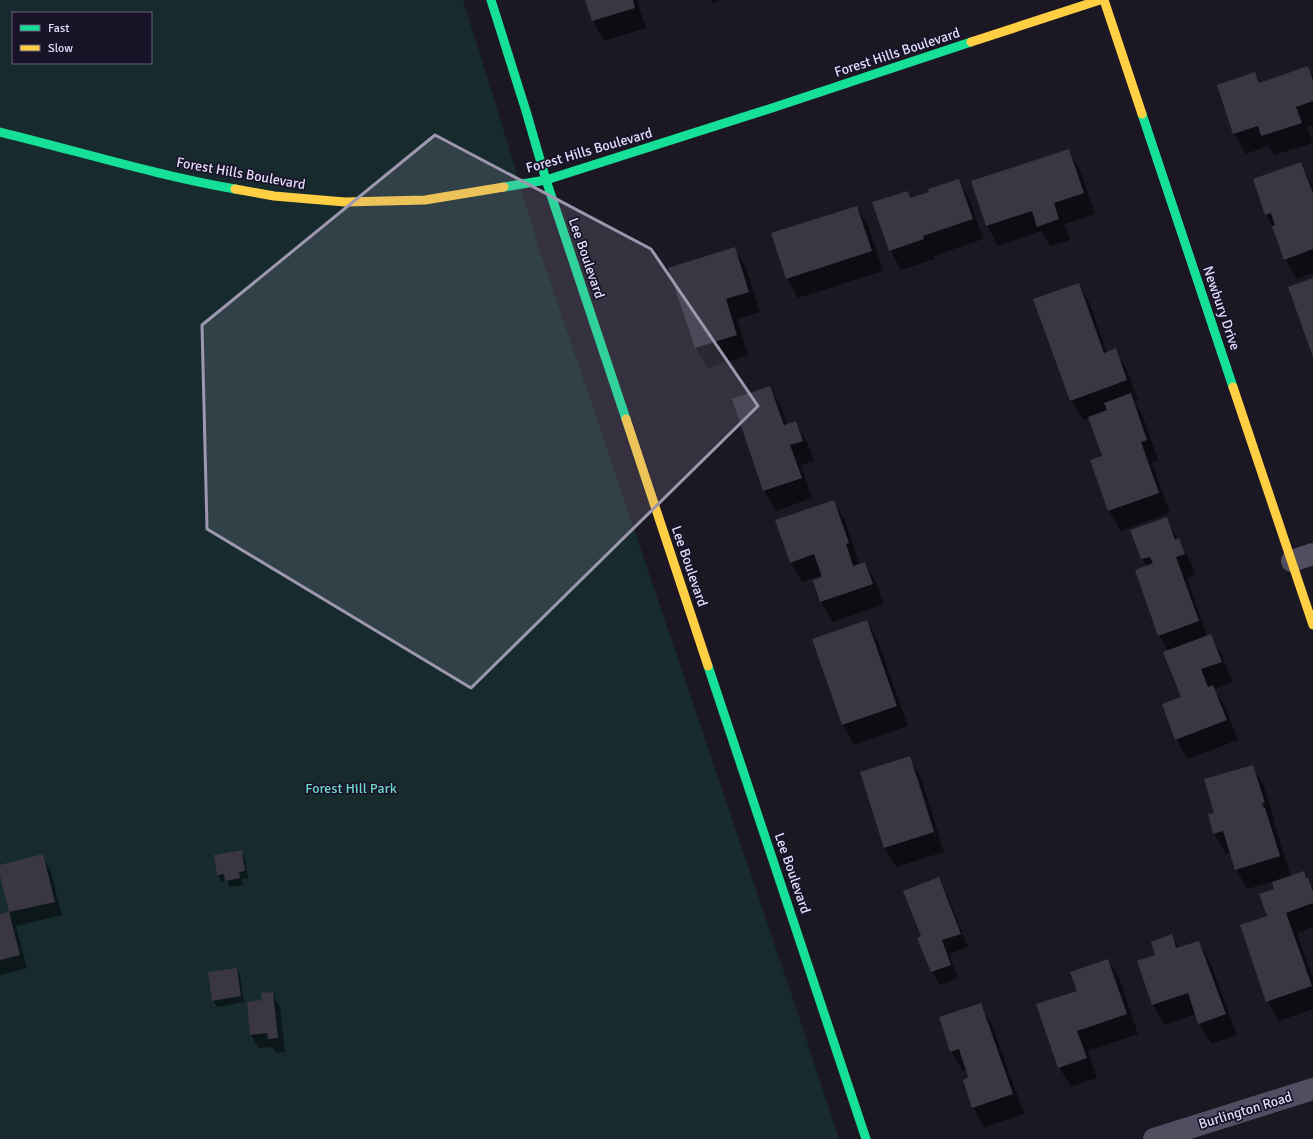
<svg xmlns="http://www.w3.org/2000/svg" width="1313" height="1139" viewBox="0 0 1313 1139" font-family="Signika,sans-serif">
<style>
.green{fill:#172b2f;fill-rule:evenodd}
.shadow{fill:#0007;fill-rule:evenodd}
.building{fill:#3a3644}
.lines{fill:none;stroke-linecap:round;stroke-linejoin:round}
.street{stroke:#514e62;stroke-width:22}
.fast{stroke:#16e098;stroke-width:9}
.slow{stroke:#ffcf43;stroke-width:9}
.marked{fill:#9e97b0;fill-opacity:0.2;stroke:#9e97b0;stroke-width:3;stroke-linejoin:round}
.labels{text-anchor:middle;stroke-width:3.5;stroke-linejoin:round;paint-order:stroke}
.street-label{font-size:14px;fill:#e4dcfc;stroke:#191328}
.park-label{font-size:14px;fill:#6ed6ca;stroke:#191328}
</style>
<rect width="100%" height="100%" fill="#1b1823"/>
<path class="green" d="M0,0H463L499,115L540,251L795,1005L839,1139H0ZM13,13H151V63H13Z"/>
<path class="shadow" d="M586,0H637L646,28L604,41L593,21Z
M712,0H721L713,3Z
M1308,68L1313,76V125L1307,127L1313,143L1274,155L1268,146L1246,154L1234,134L1255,73L1261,83Z
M1069,150L1080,170L1095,214L1065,224L1070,240L1050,246L1041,231L998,246L987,226Z
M1300,163L1313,187V273L1297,279L1285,259L1273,227L1266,214Z
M958,180L970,200L983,239L934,256L935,259L901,270L890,250L907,192L911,199Z
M857,207L869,227L883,271L798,298L787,278Z
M734,248L746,268L760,312L737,319L748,355L708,368L696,348Z
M1078,284L1090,304L1107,353L1115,350L1127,370L1138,400L1134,401L1142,414L1158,460L1152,463L1170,513L1121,531L1109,511L1091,461L1104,456L1090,418L1083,420L1071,400Z
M770,387L781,407L787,424L795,422L807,442L814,461L801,465L812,498L776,511L764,491L733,399Z
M833,501L845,521L860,565L865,563L876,583L884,604L833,622L821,602L814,581L823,578V575L802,582L790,562Z
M1166,519L1190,560L1195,575L1187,578L1207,636L1210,635L1222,655L1232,682L1214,689L1225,706L1238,740L1187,759L1176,739L1182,698L1168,651L1159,635L1147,567L1142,559L1132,530Z
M867,621L878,641L908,726L854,745L843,725Z
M909,758L921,778L944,852L896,867L884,847ZM916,778H918L936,837H934Z
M1252,766L1264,786L1275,823H1273L1276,829L1291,877L1304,873L1313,888V927L1297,933L1313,979V1009L1279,1021L1267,1001L1268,916L1275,890L1272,882L1247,889L1236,869L1230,852L1226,854L1214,834L1209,815L1216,813Z
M241,852L245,858L248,878L242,879L243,885L230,887L227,881H221L218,875Z
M42,855L50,869L62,915L16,926L27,968L0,975V915L11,913L0,872V866Z
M939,879L946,892L968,947L949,954L958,978L940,985L932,972L919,938L923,937Z
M1171,936L1179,948L1199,942L1210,962L1237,1035L1211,1044L1199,1023L1196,1014L1165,1025L1153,1005L1139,962L1157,956Z
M1108,960L1120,980L1138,1034L1088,1051L1097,1078L1071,1087L1059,1067L1078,991Z
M237,969L240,975L244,1002L217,1007L213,1000Z
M272,993L280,1007L285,1052L277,1053L273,1047L259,1048L251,1035L248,1002L263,1001Z
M980,1005L992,1025L1024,1114L984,1127L973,1107L969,1078L966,1070L963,1071L951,1051Z"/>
<path class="building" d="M585,0H633L635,8L592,21Z
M1308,66L1313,80V101L1296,107L1302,123L1261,136L1258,126L1233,134L1217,85L1255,72L1259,83Z
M1069,149L1084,193L1054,203L1059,219L1037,227L1032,211L986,226L971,181Z
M1301,162L1313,193V249L1284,260L1272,226L1275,225L1271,213L1265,215L1253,179Z
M959,179L973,219L923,236L924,239L889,251L872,202L908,191L910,198L929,192L928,189Z
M857,206L872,251L786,279L771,233Z
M735,247L749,292L726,299L737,335L695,348L668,268Z
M1313,278V357L1288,287Z
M1079,283L1104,353L1116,348L1127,380L1070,401L1033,299Z
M770,386L784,425L796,421L803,441L790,445L802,478L763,491L732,399Z
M1131,393L1147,440L1141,442L1159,493L1108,511L1090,460L1102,456L1088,417L1107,410L1104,403Z
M834,500L849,543L846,544L853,566L865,562L873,584L820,602L813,580L822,577L814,554L790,563L775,520Z
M1167,517L1175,540L1179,538L1185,554L1176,557L1199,621L1158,636L1135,570L1153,563L1150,557L1141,559L1130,530Z
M867,620L897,706L842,725L812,639Z
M1211,634L1222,662L1201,669L1208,687L1213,685L1227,720L1175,740L1162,704L1181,697L1163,652Z
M910,756L934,832L884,848L860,772Z
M1253,765L1265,803H1262L1264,808H1265L1280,856L1235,870L1223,831L1213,834L1208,814L1214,813L1204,779Z
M242,850L245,871L239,872L240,878L225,881L224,874L217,875L214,855Z
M43,854L55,902L9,912L20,955L0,960V914L9,912L0,876V865Z
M1304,871L1306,878H1308L1313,891V903L1286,913L1312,986L1266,1002L1240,925L1267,916L1259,894L1274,889L1272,882Z
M939,877L961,934L942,940L951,965L931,972L917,938L921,936L903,891Z
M1172,934L1176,948L1199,941L1226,1014L1198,1024L1188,993L1152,1005L1137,961L1155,955L1151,942Z
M1108,959L1127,1014L1077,1031L1087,1058L1058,1068L1036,1004L1077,991L1070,972Z
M237,968L241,996L212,1001L208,972Z
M273,992L278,1038L268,1039L267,1033L250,1035L247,1002L262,1000L261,993Z
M981,1003L1013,1094L972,1108L963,1080L968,1077L959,1049L950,1052L939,1017Z"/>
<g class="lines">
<path class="street" d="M1292,561L1313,554
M1154,1139L1313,1089"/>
<path class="fast" d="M491,0L526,111L546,180L626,419
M1142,114L1233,387
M0,132C78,151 155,175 235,189
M504,187L546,180L769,109L971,42
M708,666L866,1139"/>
<path class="slow" d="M1104,0L1142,114
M971,42L1100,0
M235,189L274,196L345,202L425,200L504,187
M1233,387L1313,625
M626,419L708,666"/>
</g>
<path class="marked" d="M435,135L651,249L758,406L471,688L207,529L202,325Z"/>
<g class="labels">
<g class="street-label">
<text transform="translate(897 52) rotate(-18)" y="5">Forest Hills Boulevard</text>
<text transform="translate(589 150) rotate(-16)" y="5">Forest Hills Boulevard</text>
<text transform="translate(241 173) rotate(10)" y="5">Forest Hills Boulevard</text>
<text transform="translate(587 258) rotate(71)" y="5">Lee Boulevard</text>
<text transform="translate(1222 308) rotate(71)" y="5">Newbury Drive</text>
<text transform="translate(690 566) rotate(71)" y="5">Lee Boulevard</text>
<text transform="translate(793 873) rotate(71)" y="5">Lee Boulevard</text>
<text transform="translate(1245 1110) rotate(-17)" y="5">Burlington Road</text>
</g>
<g class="park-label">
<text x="351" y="793">Forest Hill Park</text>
</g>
</g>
<rect x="12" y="12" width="140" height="52" fill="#191328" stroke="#6a637d"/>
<rect x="20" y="25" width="20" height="6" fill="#16e098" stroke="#6a637d"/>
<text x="48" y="32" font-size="12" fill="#e4dcfc">Fast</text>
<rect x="20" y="45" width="20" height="6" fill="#ffcf43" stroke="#6a637d"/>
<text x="48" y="52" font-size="12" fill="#e4dcfc">Slow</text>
</svg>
